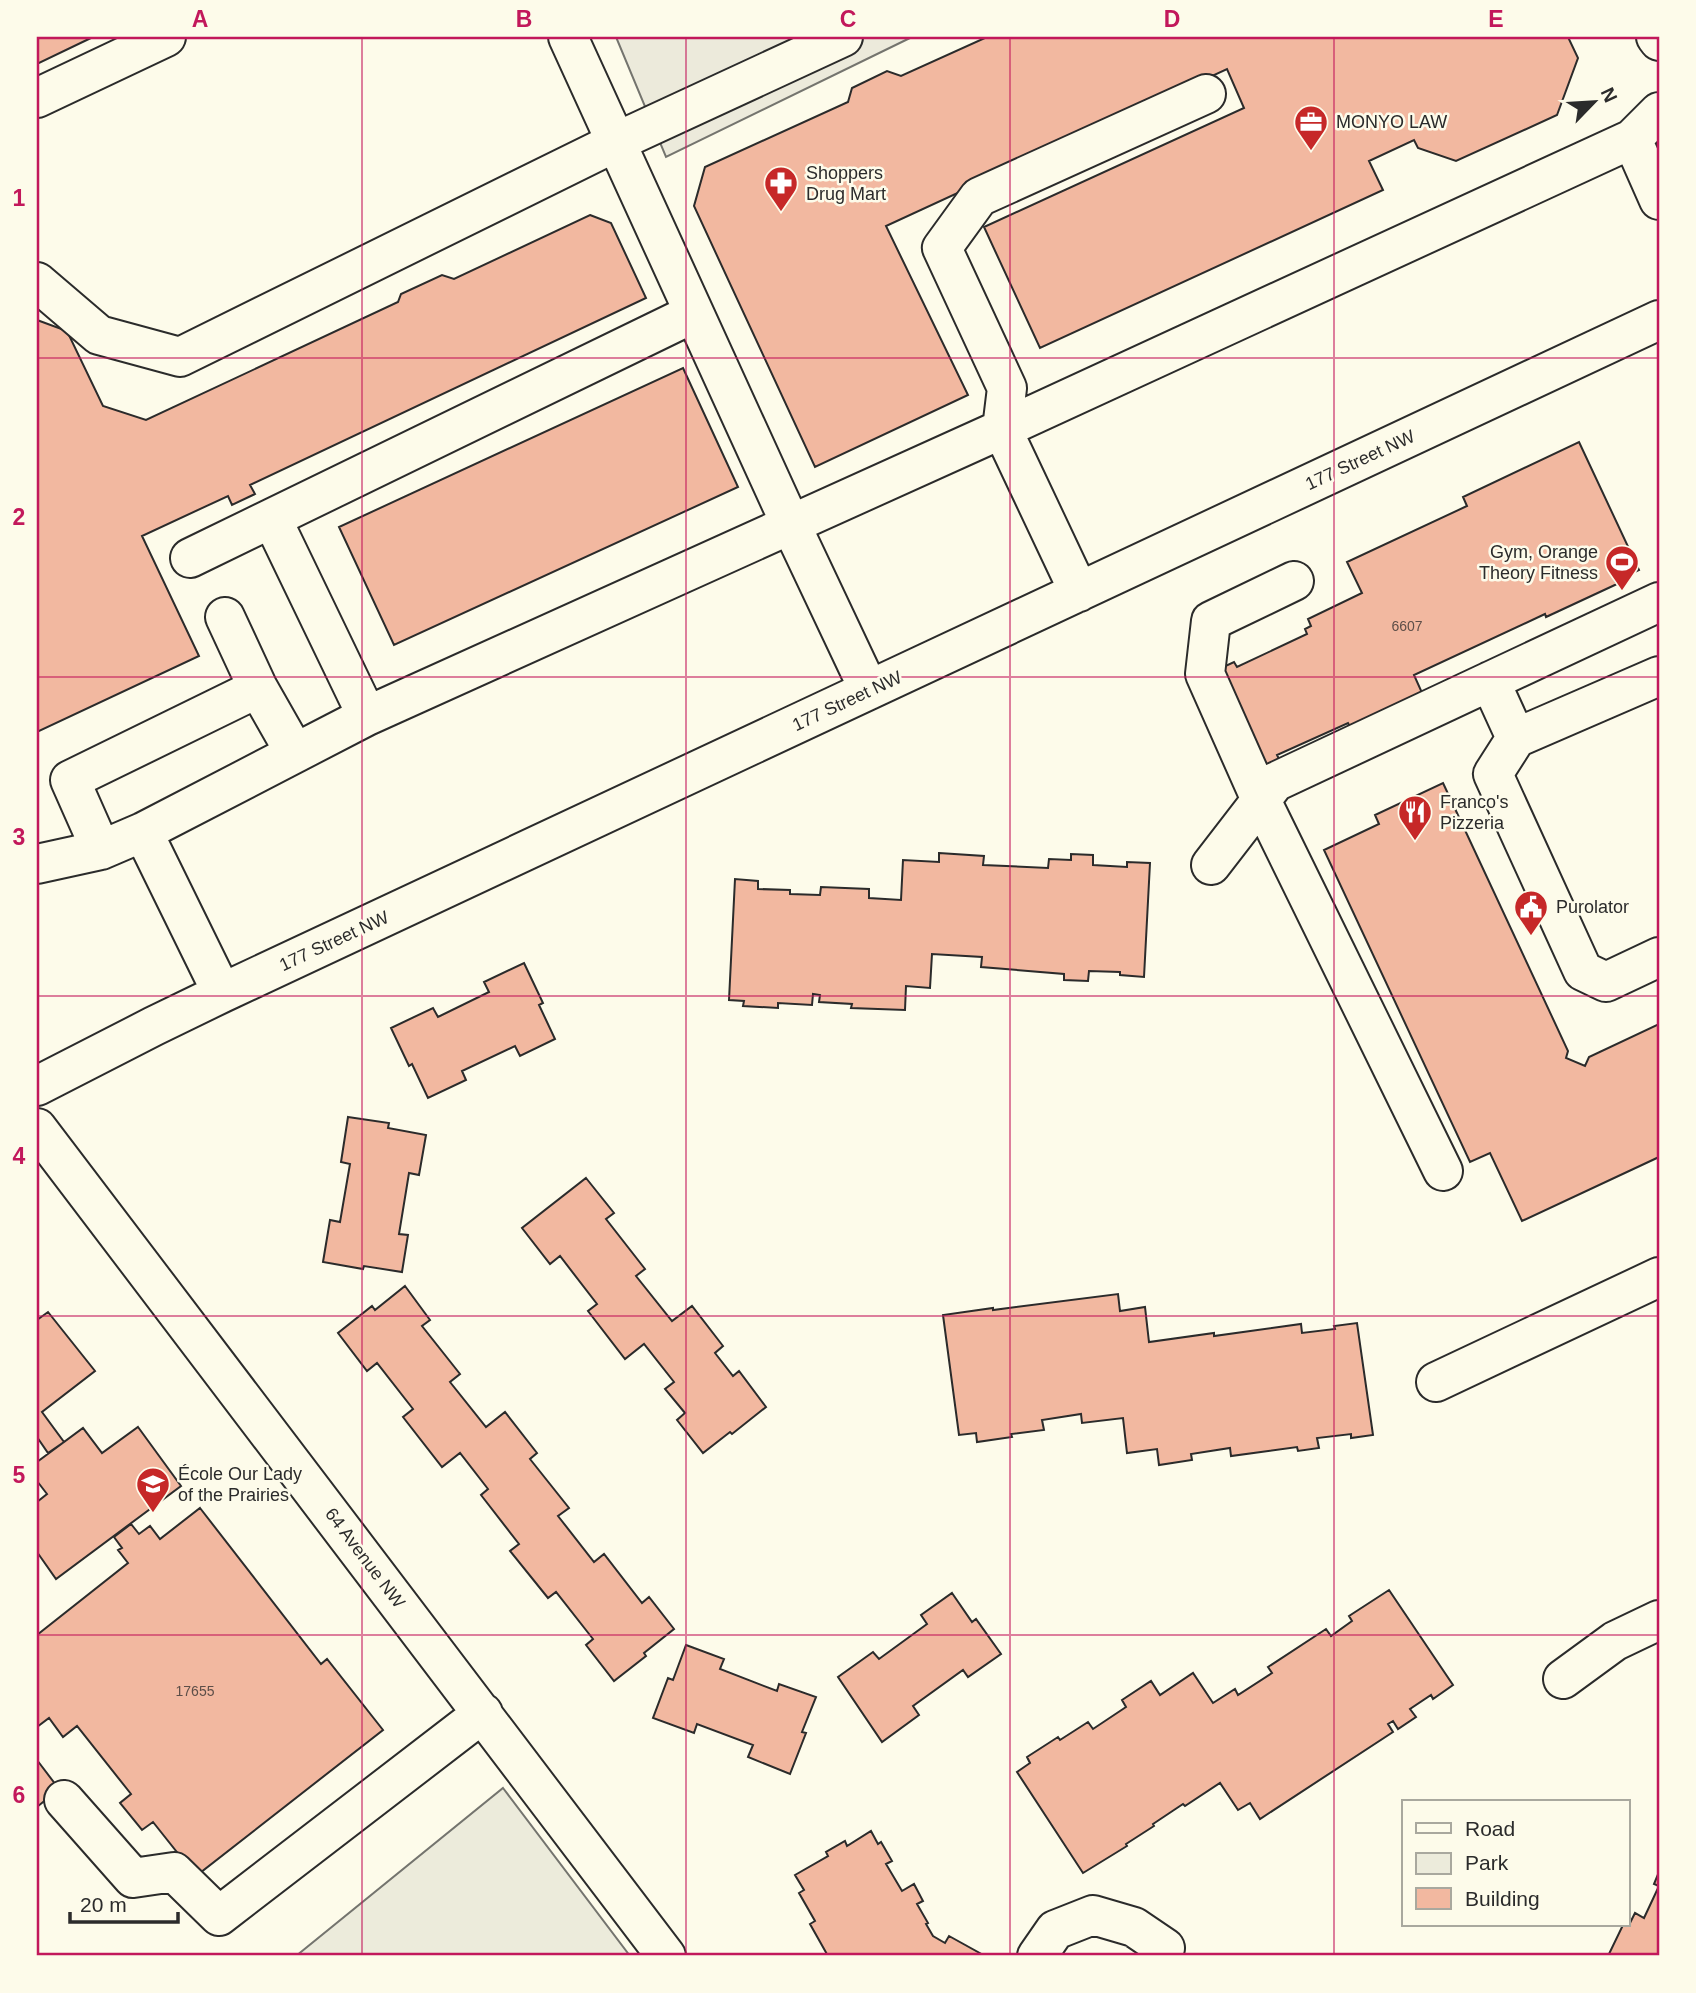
<svg xmlns="http://www.w3.org/2000/svg" width="1696" height="1993" viewBox="0 0 1696 1993" font-family="Helvetica,sans-serif">
<style>
.green{fill:#ecebdb;stroke:#74746e;stroke-width:2}
.parking{fill:#eceadb;stroke:#74746e;stroke-width:2}
.building{fill:#f2b8a0;stroke:#2b2b2b;stroke-width:2}
.lines{fill:none;stroke-linecap:round;stroke-linejoin:round}
.minor-casing{stroke:#2b2b2b;stroke-width:42}
.minor{stroke:#fdfbea;stroke-width:38}
.grid{fill:none;stroke:#c2185b;stroke-width:2;stroke-opacity:0.55}
.labels{text-anchor:middle;stroke-width:5;stroke-linejoin:round;paint-order:stroke}
.number-label{font-size:14px;fill:#5d4e48}
.poi-label{font-size:18px;fill:#2b2b2b;stroke:#fdfbea;text-anchor:start}
.street-label{font-size:18px;fill:#2b2b2b;stroke:#fdfbea}
.neatline{fill:none;stroke:#c2185b;stroke-width:2.5}
.grid-label{font-size:23px;text-anchor:middle;font-weight:bold;fill:#c2185b}
</style>
<rect width="100%" height="100%" fill="#fdfbea"/>
<path class="green" d="M503,1788L630,1956H296Z"/>
<path class="parking" d="M616,37H912L666,157Z"/>
<path class="building" d="M37,37H93L37,64Z
M987,37H1568L1578,58L1557,115L1456,161L1418,148L1414,140L1369,161L1383,190L1040,348L984,227L1244,108L1227,69L886,226L968,395L815,467L694,206L705,167L848,102L852,88L887,71L901,76Z
M590,215L611,223L646,298L250,485L255,494L232,505L228,496L142,536L199,656L37,732V320L67,331L103,406L146,420L398,302L401,294L442,275L454,279Z
M683,368L738,487L394,645L339,527Z
M1579,442L1639,570L1615,581L1617,584L1546,617L1545,614L1414,675L1423,695L1351,729L1348,723L1277,755L1279,759L1264,766L1219,669L1234,662L1237,667L1307,634L1305,629L1311,626L1308,619L1362,593L1347,562L1467,506L1463,497Z
M1443,783L1568,1051L1566,1058L1585,1066L1589,1057L1659,1024V1157L1522,1221L1490,1153L1470,1162L1324,850L1379,824L1375,815Z
M939,853L984,856L983,865L1048,868L1049,859L1071,860V854L1093,855V865L1127,867V862L1150,863L1144,977L1120,975V972L1089,971L1088,981L1064,980V974L981,967L982,957L932,954L930,988L906,986L905,1010L851,1008L852,1004L819,1002L820,995L813,994L812,1005L778,1003V1008L743,1006L744,1001L729,1000L735,879L758,881V889L790,890V894L820,895L821,887L869,889V898L901,900L903,860L939,862Z
M524,963L543,1003L539,1005L555,1039L520,1056L515,1046L462,1071L466,1080L428,1098L412,1064L409,1066L391,1028L433,1008L438,1017L489,992L484,982Z
M348,1117L389,1123L388,1128L426,1135L419,1175L409,1173L399,1234L408,1235L402,1272L364,1266L363,1269L323,1262L330,1220L340,1222L350,1164L341,1162Z
M586,1178L614,1213L606,1219L645,1269L636,1276L672,1321L692,1306L723,1346L715,1353L733,1376L739,1371L766,1407L732,1434L730,1432L703,1453L677,1420L685,1413L665,1389L674,1382L644,1344L625,1359L588,1311L597,1304L560,1256L550,1264L522,1228Z
M405,1286L430,1320L422,1326L460,1374L450,1382L486,1427L505,1412L537,1453L530,1459L569,1508L558,1516L594,1562L604,1554L642,1603L649,1597L674,1629L644,1653L646,1656L614,1681L586,1645L593,1639L556,1592L548,1598L510,1551L519,1544L481,1495L488,1489L460,1453L442,1467L403,1417L413,1409L377,1363L367,1371L338,1333L372,1306L375,1310Z
M1118,1294L1120,1311L1145,1307L1149,1342L1214,1333V1336L1301,1324L1302,1333L1335,1329L1334,1326L1357,1323L1373,1435L1351,1438V1434L1317,1438L1319,1448L1298,1451L1297,1447L1231,1456L1230,1448L1191,1454L1192,1460L1159,1465L1157,1449L1127,1453L1123,1418L1082,1423L1081,1414L1042,1420L1044,1430L1011,1434L1012,1437L977,1442L976,1433L959,1435L943,1315L993,1308V1310Z
M48,1312L95,1371L42,1412L64,1442L48,1453L37,1437V1320Z
M138,1427L181,1486L56,1579L37,1552V1502L47,1494L37,1481V1462L83,1428L102,1453Z
M200,1508L321,1664L327,1659L383,1730L196,1876L153,1822L142,1830L120,1803L131,1794L77,1726L63,1737L49,1718L37,1727V1635L128,1563L118,1550L122,1548L114,1537L131,1524L139,1534L150,1526L160,1539Z
M1389,1590L1453,1685L1433,1699L1431,1695L1410,1709L1416,1717L1398,1729L1393,1721L1388,1724L1393,1732L1260,1819L1250,1803L1238,1810L1220,1783L1185,1806L1183,1804L1153,1824L1154,1826L1126,1844L1127,1846L1083,1873L1017,1772L1030,1763L1027,1757L1058,1737L1060,1740L1088,1722L1093,1729L1126,1707L1122,1700L1151,1681L1160,1695L1193,1673L1213,1703L1235,1689L1238,1695L1272,1673L1268,1667L1326,1629L1331,1636L1352,1621L1349,1616Z
M952,1593L972,1622L976,1619L1001,1654L968,1677L963,1670L913,1706L919,1715L882,1742L838,1677L873,1652L879,1659L927,1624L921,1615Z
M686,1645L724,1659L720,1669L777,1691L779,1684L816,1697L802,1732L806,1733L790,1774L748,1757L753,1745L697,1724L694,1733L653,1718L668,1678L673,1680Z
M37,1760L59,1789L37,1807Z
M871,1831L878,1844L881,1842L892,1861L886,1864L902,1891L914,1884L923,1901L917,1904L928,1923L926,1924L933,1936L945,1943L949,1936L985,1956H828L810,1924L815,1921L799,1893L804,1890L795,1875L828,1856L826,1852L845,1841L847,1846Z
M1659,1872V1956H1608L1623,1925H1629L1635,1913L1644,1918L1659,1886L1654,1884Z"/>
<g class="lines">
<g class="minor-casing">
<path id="minor" d="M568,37L791,525L869,690
M1656,37L1659,41
M37,98L166,37
M1659,112L1632,139L1659,200
M37,282L99,335L180,357L616,142L843,37
M272,519L367,716
M190,558L694,313
M1294,581L1211,621L1205,674L1261,800L1443,1171
M1079,592L1002,429L1007,388L942,248L979,197L1206,94
M1490,681L1516,738L1493,774L1583,971L1606,982L1659,957
M258,688L295,753
M1516,738L1659,676
M143,832L222,993
M101,850L70,780L258,688L225,617
M37,864L101,850L143,832L367,716L1002,429L1632,139
M1211,865L1275,782L1659,602
M37,1086L154,1026L222,993L1659,320
M37,1128L666,1956
M1436,1382L1659,1277
M1563,1679L1615,1641L1659,1620
M64,1800L133,1878L174,1872L219,1916L483,1713
M1037,1956L1055,1930L1093,1915L1134,1927L1165,1948"/>
</g>
<use href="#minor" class="minor"/>
</g>
<path class="grid" d="M362,37V1956M686,37V1956M1010,37V1956M1334,37V1956M37,358H1659M37,677H1659M37,996H1659M37,1316H1659M37,1635H1659"/>
<defs>
<g id="office-pin" transform="scale(1.75)"><path d="M0 17L-7.5 6A9.5 9.5 0 1 1 7.5 6Z" fill="#c62828" stroke="#fdfbea"/><path d="M-6-3h4V-5.5h4V-3h4V5H-6ZM-1-4.5V-3h2v-1.5ZM-6 0V1H6V0Z" fill="#fff"/></g>
<g id="pharmacy-pin" transform="scale(1.75)"><path d="M0 17L-7.5 6A9.5 9.5 0 1 1 7.5 6Z" fill="#c62828" stroke="#fdfbea"/><path d="M-2-6h4v4h4v4h-4v4h-4v-4h-4v-4h4Z" fill="#fff"/></g>
<g id="stadium-pin" transform="scale(1.75)"><path d="M0 17L-7.5 6A9.5 9.5 0 1 1 7.5 6Z" fill="#c62828" stroke="#fdfbea"/><path d="M0-5a6.5 5 0 1 0 0 10a6.5 5 0 1 0 0-10ZM-3.5-1.8h7v3.6h-7Z" fill="#fff"/></g>
<g id="restaurant-pin" transform="scale(1.75)"><path d="M0 17L-7.5 6A9.5 9.5 0 1 1 7.5 6Z" fill="#c62828" stroke="#fdfbea"/><path d="M-5-6h1v4h1v-4h1v4h1v-4h1v5L-1.5 .5V6h-2V.5L-5-1ZM5-6V6H3V1.5H1.5Q1.5-4 5-6Z" fill="#fff"/></g>
<g id="civic-pin" transform="scale(1.75)"><path d="M0 17L-7.5 6A9.5 9.5 0 1 1 7.5 6Z" fill="#c62828" stroke="#fdfbea"/><path d="M-.6-6.5H3V-4.5H.6V-3L4-1V1h2V6H-6V1h2V-1L-.6-3ZM-1.2 2.5V6h2.4V2.5Z" fill="#fff"/></g>
<g id="school-pin" transform="scale(1.75)"><path d="M0 17L-7.5 6A9.5 9.5 0 1 1 7.5 6Z" fill="#c62828" stroke="#fdfbea"/><path d="M0-5L7-2L0 1L-7-2ZM-4 1L0 2.5L4 1V4Q0 6-4 4Z" fill="#fff"/></g>
</defs>
<g fill-rule="evenodd">
<use href="#office-pin" x="1311" y="122"/>
<use href="#pharmacy-pin" x="781" y="183"/>
<use href="#stadium-pin" x="1622" y="562"/>
<use href="#restaurant-pin" x="1415" y="812"/>
<use href="#civic-pin" x="1531" y="907"/>
<use href="#school-pin" x="153" y="1484"/>
</g>
<g class="labels">
<g class="number-label">
<text x="1407" y="631">6607</text>
<text x="195" y="1696">17655</text>
</g>
<g class="poi-label">
<text x="1336" y="128">MONYO LAW</text>
<text x="806" y="179">Shoppers<tspan x="806" dy="21">Drug Mart</tspan></text>
<text x="1598" y="558" text-anchor="end">Gym, Orange<tspan x="1598" dy="21">Theory Fitness</tspan></text>
<text x="1440" y="808">Franco's<tspan x="1440" dy="21">Pizzeria</tspan></text>
<text x="1556" y="913">Purolator</text>
<text x="178" y="1480">École Our Lady<tspan x="178" dy="21">of the Prairies</tspan></text>
</g>
<g class="street-label">
<text transform="translate(1360 460) rotate(-25)" y="6">177 Street NW</text>
<text transform="translate(847 701) rotate(-25)" y="6">177 Street NW</text>
<text transform="translate(334 941) rotate(-25)" y="6">177 Street NW</text>
<text transform="translate(365 1558) rotate(53)" y="6">64 Avenue NW</text>
</g>
</g>
<rect width="1696" height="1993" fill="none" stroke="#fdfbea" stroke-width="77"/>
<rect x="1402" y="1800" width="228" height="126" fill="#fdfbea" stroke="#a9a89e" stroke-width="2"/>
<rect x="1416" y="1823" width="35" height="10" fill="#fdfbea" stroke="#a9a89e" stroke-width="2"/>
<text x="1465" y="1836" font-size="21" fill="#2b2b2b">Road</text>
<rect x="1416" y="1853" width="35" height="21" fill="#ecebdb" stroke="#a9a89e" stroke-width="2"/>
<text x="1465" y="1870" font-size="21" fill="#2b2b2b">Park</text>
<rect x="1416" y="1888" width="35" height="21" fill="#f2b8a0" stroke="#a9a89e" stroke-width="2"/>
<text x="1465" y="1906" font-size="21" fill="#2b2b2b">Building</text>
<g transform="translate(1594 102) rotate(65)" stroke="#fdfbea" stroke-width="5" paint-order="stroke">
<path d="M0-5L12 26L0 18L-12 26Z" fill="#2b2b2b"/>
<text y="-10" font-size="19" font-weight="bold" text-anchor="middle" fill="#2b2b2b">N</text>
</g>
<path d="M70 1912v10h108v-10" fill="none" stroke="#2b2b2b" stroke-width="3.5"/>
<text x="80" y="1912" font-size="21" fill="#2b2b2b" stroke="#fdfbea" stroke-width="5" paint-order="stroke">20 m</text>
<rect x="38" y="38" width="1620" height="1916" class="neatline"/>
<g class="grid-label">
<text x="200" y="27">A</text>
<text x="524" y="27">B</text>
<text x="848" y="27">C</text>
<text x="1172" y="27">D</text>
<text x="1496" y="27">E</text>
<text x="19" y="206">1</text>
<text x="19" y="525">2</text>
<text x="19" y="845">3</text>
<text x="19" y="1164">4</text>
<text x="19" y="1483">5</text>
<text x="19" y="1803">6</text>
</g>
</svg>
